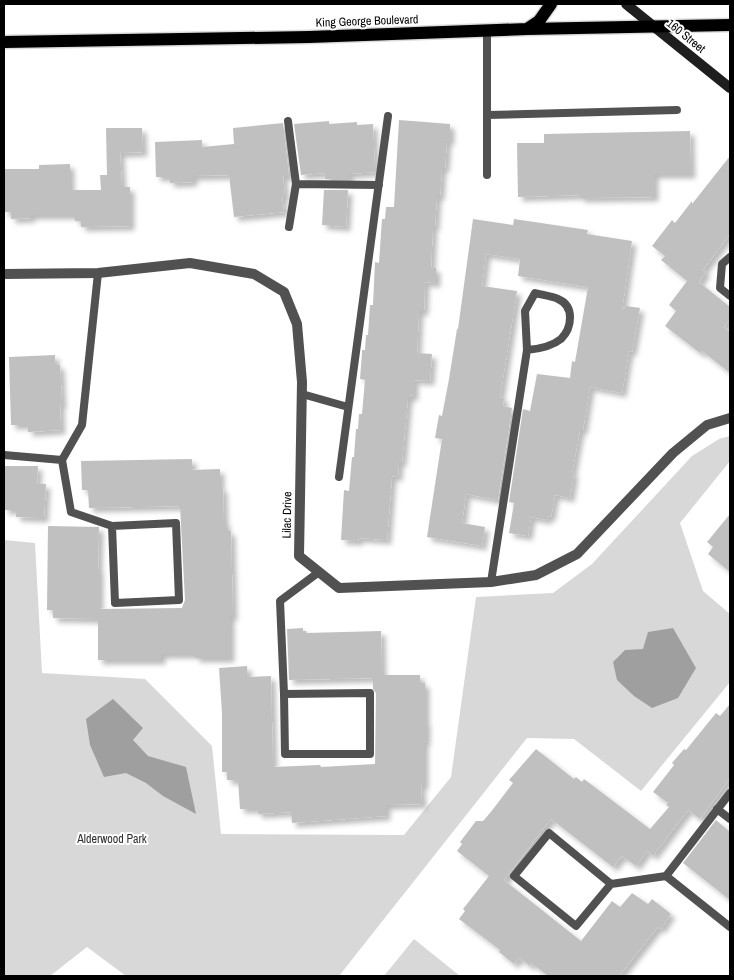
<svg xmlns="http://www.w3.org/2000/svg" width="734" height="980" viewBox="0 0 734 980" font-family="'Archivo Narrow',sans-serif">
<style>
.green{fill:#d8d8d8}
.water{fill:#9f9f9f}
.building{fill:#c0c0c0;filter:url(#shadow)}
.lines{fill:none;stroke-linecap:round;stroke-linejoin:round}
.primary-casing{stroke:#dbdbdb;stroke-width:15}
.lane{stroke:#515151;stroke-width:8}
.street{stroke:#515151;stroke-width:10}
.secondary{stroke:#1e1e1e;stroke-width:10}
.primary{stroke:#000;stroke-width:12}
.labels{text-anchor:middle;stroke-width:4;stroke-linejoin:round;paint-order:stroke}
.street-label{font-size:12px;fill:#000;stroke:#fff}
.park-label{font-size:12px;fill:#2f2f2f;stroke:#fff}
</style>
<defs>
<filter id="shadow"><feDropShadow dx="4.5" dy="4.5" stdDeviation="2.5" flood-color="#0004"/></filter>
</defs>
<rect width="100%" height="100%" fill="#fff"/>
<path class="green" d="M730,436V461L680,523L703,591L730,614V682L641,791L574,739L527,738L339,976H126L87,947L50,976H4V540L35,543L42,673L145,679L212,746L221,834L404,835L451,777L476,597L553,593L592,564L692,456L719,439Z
M414,939L460,976H384Z"/>
<path class="water" d="M673,628L696,668L678,698L652,708L634,696L617,680L613,662L625,650L643,649L648,632Z
M113,699L143,728L133,740L148,756L186,767L196,814L163,796L146,783L126,773L104,777L90,745L86,719Z"/>
<path class="building" d="M399,120L450,124V141L447,140L445,168H442L440,196H437L435,226H433L431,268H436V283L425,282L424,311H419L417,353L432,354L430,381L414,380V396L410,395V398H408L402,462H399L398,477L392,476L387,540L359,538L358,541L341,540L344,490L349,491L352,457H354L356,429H358L359,414H362L365,380L360,379L362,353V350H365L366,335H368L370,305H373L375,262L379,263L382,219H385L386,207H394Z
M329,121V124L357,122V125L373,124L375,172L349,174V179H325V173L301,175L294,124Z
M283,123L289,176H283L285,197H282L284,212L234,217L229,175L193,176V182L170,183L169,177H156L155,142L202,140V147L234,144L233,128Z
M106,128H142L143,152L120,153L122,187H130V226L81,227V221H75V215H31V218L11,219V212H4V169H39V165L70,164V190H101L100,175H107Z
M690,131L691,174H654V197L580,198V195L518,197L517,143H544V134Z
M730,156V234L703,270L706,272L699,282L730,307V319L724,327L730,332V373L702,351L700,353L665,326L676,311L669,305L687,281L661,260L665,256L652,246L672,220L675,223L692,201V204Z
M324,190H348L346,227L322,225Z
M473,219L513,225L514,219L588,230L587,234L632,241L622,310L626,306L640,308L632,352L629,351L622,393L590,387L583,430H580L572,473H574L570,498L555,495L551,517L548,516L547,520L531,517L528,536L509,533L514,503L509,502L523,409L530,411L537,374L570,378L572,361L575,362L588,287L518,276L520,259L486,254L482,286L517,291L500,397L504,398L503,406L512,408L498,500L466,494L462,523L485,527L482,546L427,537L442,439L435,438L439,415L442,416L449,379L457,329H458Z
M55,355V365H60L62,404L60,405L61,430L28,432V425H11L9,357Z
M192,459V470L220,469V488H223L224,522H226V531H231L233,616H230V658H195V654H161V660H98V616V619L53,618V610H47L48,526L99,527L98,569H99V609L182,608L185,600L180,506L89,508L88,490H82L81,461Z
M4,466H38L37,484H46L44,518L16,517V510H4Z
M730,514V572L708,554L713,547L707,542Z
M303,628V631H306V633L381,631L382,675H420V683H425V721H426V742L424,741V785H421L422,804L386,805V816L292,823L291,812L258,814L257,809H240L238,780H227V772H222V713L219,668L247,666L248,677L271,676L273,767L320,765L321,767L375,764L376,693L373,689V678L289,680L287,629Z
M730,704V778L700,819L688,810L653,856L647,851L636,866L622,856L613,867L551,819L504,880L581,941L612,901L620,907L632,893L648,904L652,899L671,914L661,929L658,927L619,976H548L531,963L530,966L519,958L514,964L499,952L500,950L459,919L465,911L463,909L489,876L457,851L462,844L460,842L476,821H483L490,813L513,783L509,780L536,749L574,779L576,777L582,782L584,779L650,829L669,807L666,805L668,803L653,792L674,765L672,763L684,749L686,750L716,713L720,716Z
M716,820L730,832V900L683,863Z"/>
<g class="lines">
<g class="primary-casing">
<path id="primary" d="M527,29L539,21L551,4
M4,42L309,37L527,29L730,25"/>
</g>
<path class="lane" d="M487,115L677,110
M288,121L296,184L379,185
M487,175V31
M289,227L296,184
M730,257L722,264L720,288L730,296
M302,394L348,407
M4,455L62,460L71,512L112,526
M62,460L82,425L98,273
M339,477L388,116
M176,523L179,600L115,603L112,526Z
M491,582L527,350L525,311L535,293C542,295 552,296 558,299C575,306 572,328 561,339C551,347 539,349 527,350
M284,694L370,693V754H285L284,694L280,601L319,572
M717,809L730,819
M666,876L730,927
M611,884L576,926L514,876L549,833L611,884L666,876L730,793"/>
<path class="street" d="M4,274L98,273L190,263L254,274L284,292L297,324L302,382L299,556L339,588L491,582L536,575L577,554L673,453L707,425L730,418"/>
<path class="secondary" d="M626,4L730,88"/>
<use href="#primary" class="primary"/>
</g>
<g class="labels">
<g class="street-label">
<text transform="translate(367 21) rotate(-2)" y="4">King George Boulevard</text>
<text transform="translate(686 36) rotate(39)" y="4">160 Street</text>
<text transform="translate(287 515) rotate(-89)" y="4">Lilac Drive</text>
</g>
<g class="park-label">
<text x="112" y="843">Alderwood Park</text>
</g>
</g>
<rect width="734" height="980" fill="none" stroke="#000000" stroke-width="10"/>
</svg>
